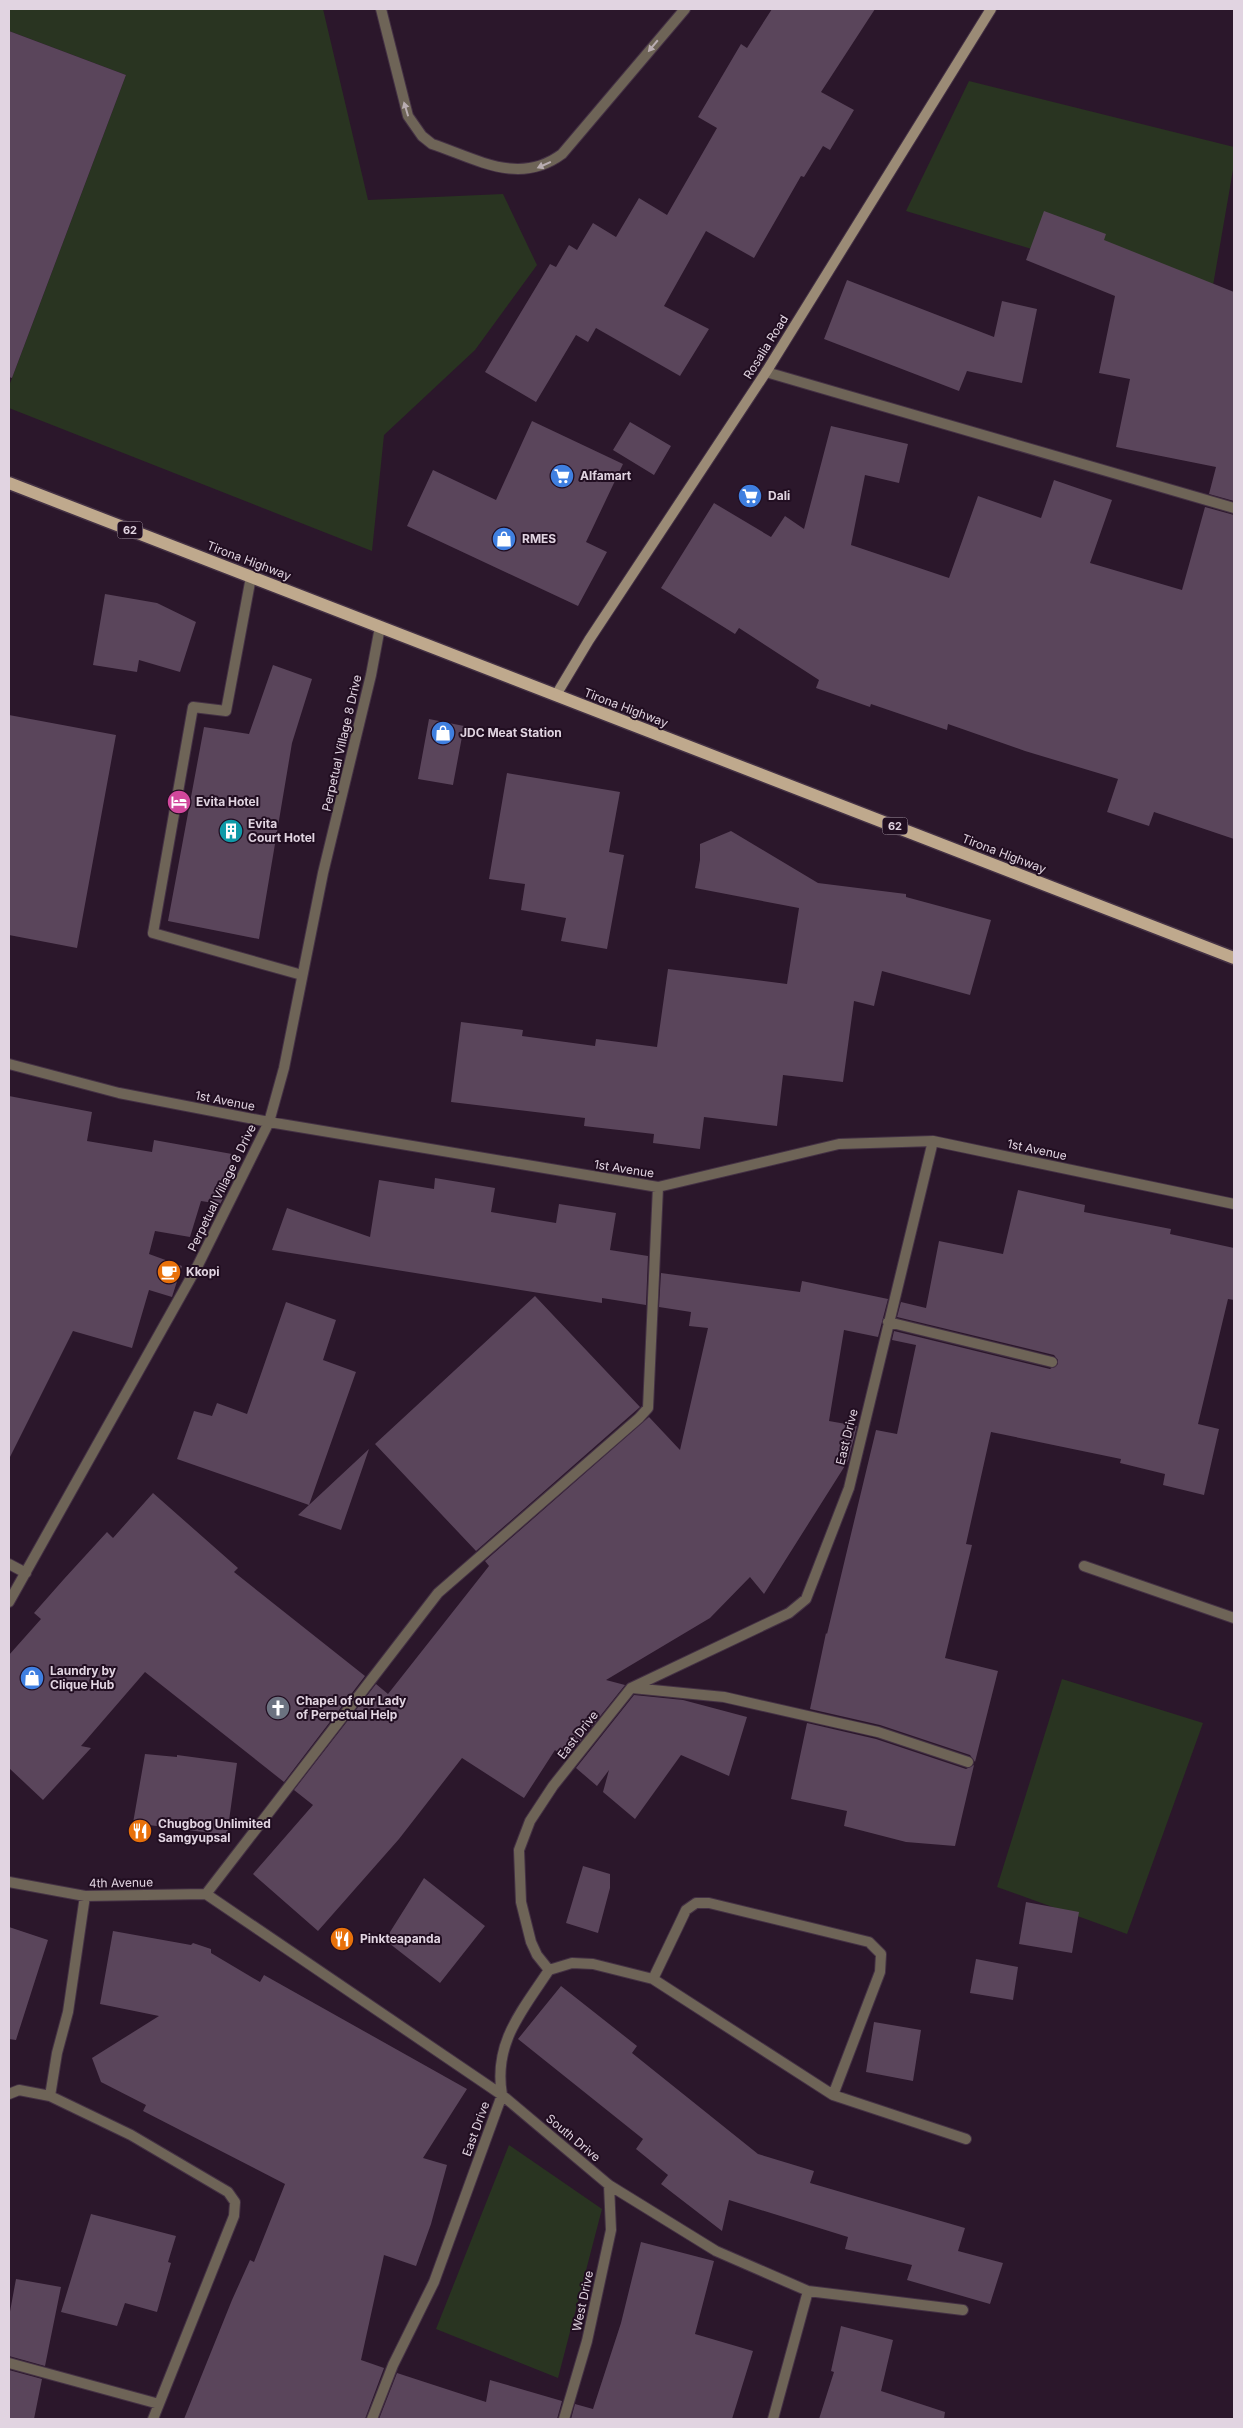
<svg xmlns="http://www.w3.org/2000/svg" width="1243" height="2428" viewBox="0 0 1243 2428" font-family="Inter,sans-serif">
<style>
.green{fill:#293421}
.building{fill:#5a455b}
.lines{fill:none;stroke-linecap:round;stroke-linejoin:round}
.lane-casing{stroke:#443144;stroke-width:12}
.street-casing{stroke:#443144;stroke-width:12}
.secondary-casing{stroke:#443144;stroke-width:12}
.primary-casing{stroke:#443144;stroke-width:15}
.lane{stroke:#6e6457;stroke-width:10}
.street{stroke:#6e6457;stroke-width:10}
.secondary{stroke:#9b8b76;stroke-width:10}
.primary{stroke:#bfa98d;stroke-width:12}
.oneway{fill:#b9adb1}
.labels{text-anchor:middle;stroke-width:4;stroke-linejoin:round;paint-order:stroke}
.shield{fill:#210e21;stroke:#a799a7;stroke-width:1}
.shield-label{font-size:11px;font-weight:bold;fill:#e1d4e1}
.street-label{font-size:12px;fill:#e1d4e1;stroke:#210e21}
.poi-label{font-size:12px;font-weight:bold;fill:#e1d4e1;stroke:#210e21;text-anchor:start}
</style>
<rect width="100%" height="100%" fill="#2b172b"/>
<path class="green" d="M9,9H323L368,200L503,194L537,265L475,350L384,435L372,551L9,408V386L126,75L9,31Z
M969,81L1234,147V164L1210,303L906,211Z
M1062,1679L1203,1723L1127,1934L997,1887Z
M509,2145L602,2209L558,2378L436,2329Z"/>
<path class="building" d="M772,9H875L821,92L854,110L830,150L823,146L804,177L801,176L754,258L706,231L664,306L709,329L680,376L596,328L588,342L576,335L536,402L485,372L550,264L556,267L569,245L577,250L593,223L616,237L639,198L667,215L717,128L698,117L741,44L747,48Z
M9,31L126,75L12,378L9,377Z
M1044,211L1106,234L1104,240L1234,292V501L1209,494L1216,467L1116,447L1130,379L1099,373L1115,296L1026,260Z
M847,280L994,337L1002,301L1037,309L1022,383L967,371L959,391L824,339Z
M532,421L623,464L586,542L607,552L578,606L407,526L433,470L496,500Z
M630,422L671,446L654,475L613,450Z
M831,426L908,444L899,483L865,475L851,545L949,578L978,496L1041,518L1054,480L1112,500L1090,563L1182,590L1205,507L1234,515V839L1154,812L1149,826L1107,812L1118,779L1025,751L948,724L947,730L871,704L870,707L816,688L819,680L739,628L735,634L661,588L714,503L771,537L785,516L804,529Z
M105,594L157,603L196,622L180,672L139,660L137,672L93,665Z
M273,665L312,679L292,743L259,939L168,921L204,727L249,734Z
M9,715L116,735L77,948L9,935Z
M429,719L464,726L453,785L418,779Z
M507,773L620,792L609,852L624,855L607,949L561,941L566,918L521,910L525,884L489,879Z
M731,831L818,883L906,894V897L991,920L970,995L882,971L874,1006L854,1001L843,1082L783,1075L777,1126L704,1117L700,1149L653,1143L654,1134L584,1126L585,1118L451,1102L461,1022L523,1030L522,1036L595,1046L596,1039L657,1047L668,969L787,984L799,908L695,888L700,860V844Z
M9,1096L92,1112L87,1141L152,1152L154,1140L232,1154L224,1197L220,1204L201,1201L190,1237L155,1231L149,1254L182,1266L172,1297L149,1290L132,1348L73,1331L9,1459Z
M435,1178L495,1188L491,1212L556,1223L559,1204L616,1213L610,1250L648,1256L646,1305L602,1298V1303L272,1250L287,1208L370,1237L379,1180L434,1189Z
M1018,1190L1085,1205L1084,1212L1171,1229L1170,1234L1234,1248V1300L1228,1299L1198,1424L1219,1429L1204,1495L1163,1485L1165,1474L1120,1463L1121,1459L991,1432L966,1544L972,1545L945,1658L998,1671L975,1762L970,1755L880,1725L810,1709L826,1633L827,1634L876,1430L897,1434L916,1345L892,1340L894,1331L1050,1369L1058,1364V1360L1054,1355L897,1317L901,1302L926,1308L939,1241L1003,1254Z
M661,1273L800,1292L802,1281L888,1299L878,1337L844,1330L829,1421L857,1426L848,1461L764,1594L750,1577L710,1618L606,1680L625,1685L566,1759L555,1750L524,1798L462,1758L399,1839L318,1931L253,1874L313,1805L294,1790L376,1684L388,1694L489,1566L485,1561L649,1417L680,1450L708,1328L689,1326L691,1312L659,1307Z
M535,1296L640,1407L476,1551L375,1444Z
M286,1302L336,1320L323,1360L356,1372L309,1505L369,1449L341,1530L298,1515L309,1505L177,1459L194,1411L212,1416L217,1403L247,1414Z
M153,1493L238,1568L234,1572L365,1676L284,1782L145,1672L81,1746L91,1748L43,1800L9,1768V1655L41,1619L34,1613L64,1579L107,1532L113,1538Z
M634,1695L683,1700L747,1717L729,1776L681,1755L635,1819L603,1792L609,1770L597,1786L576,1768Z
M807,1723L876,1739L966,1769L974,1765L955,1846L906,1842L844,1826L847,1811L791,1799Z
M145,1754L177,1757V1755L237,1763L227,1835L133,1823Z
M583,1866L610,1874V1888L598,1933L566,1923Z
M424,1878L485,1926L440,1983L385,1940Z
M1026,1902L1079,1912L1072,1953L1019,1944Z
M9,1927L48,1940L16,2040L9,2039Z
M113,1931L191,1945L193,1943L211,1949V1953L260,1982L264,1975L467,2089L423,2158L447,2165L431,2224L416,2266L384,2255L361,2360L384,2368L365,2419H184L232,2300L250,2260L254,2262L285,2184L143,2111L146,2105L101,2082L92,2058L159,2016L100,2004Z
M976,1959L1018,1967L1013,2000L970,1993Z
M561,1986L637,2046L632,2053L758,2154L814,2171L810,2183L965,2228L958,2251L1003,2263L990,2304L907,2280L912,2265L845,2249L848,2237L729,2200L722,2231L661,2184L668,2175L636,2149L643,2139L518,2039Z
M874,2022L921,2030L913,2081L866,2072Z
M91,2214L176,2236L168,2262L171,2263L157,2312L125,2303L117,2326L61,2312Z
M641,2242L714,2261L695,2334L753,2351L732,2419H571L575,2404L593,2409L621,2323Z
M16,2279L61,2287L45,2366L9,2356V2317Z
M841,2326L893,2340L881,2391L945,2412L944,2419H819L834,2372L831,2371Z
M9,2370L42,2379L34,2419H9Z
M397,2373L486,2402L490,2380L562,2401L557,2419H379Z"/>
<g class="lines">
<g class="lane-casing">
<path id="lane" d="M381,9L408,116L422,136L432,144C477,159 519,186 562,154L685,9
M251,577L226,711L193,707L153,933L302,975"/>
</g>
<g class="street-casing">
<path id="street" d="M766,372L1234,508
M9,1064L119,1093L269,1122L658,1187L839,1144L933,1141L1234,1204
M888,1322L1052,1362
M9,1564L26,1573
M1084,1566L1234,1618
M9,1602L198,1265L269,1122L284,1068L323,873L371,675L380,627
M632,1688L724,1697L878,1732L968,1762
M9,1882L85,1896L206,1894
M206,1894L438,1593L639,1418L648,1408L658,1187
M206,1894L502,2095L609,2185L716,2251L808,2291L963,2310
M549,1970L572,1963L593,1964L653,1979L833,2095L966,2139
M653,1979L686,1910L696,1903H709L869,1942L881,1954L880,1972L833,2095
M9,2094L19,2090L50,2096L57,2053L68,2012L85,1896
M50,2096L131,2135L228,2192L235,2202L234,2216L153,2419
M9,2363L159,2404
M372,2419L393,2365L434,2282L502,2095C493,2043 522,2011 549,1970L537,1955L531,1942L521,1902L519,1850L530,1821L553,1786L631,1688L789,1613L806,1599L849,1488L933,1141
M564,2419L587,2341L611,2230L609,2185
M773,2419L808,2291"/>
</g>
<g class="secondary-casing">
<path id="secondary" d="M556,695L589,640L766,372L991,9"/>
</g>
<g class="primary-casing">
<path id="primary" d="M9,483L1234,958"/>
</g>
<use href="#lane" class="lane"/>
<use href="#street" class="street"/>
<use href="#secondary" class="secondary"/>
<use href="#primary" class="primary"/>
</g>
<defs><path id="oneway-solid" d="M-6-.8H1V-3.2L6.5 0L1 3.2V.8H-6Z" transform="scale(1.25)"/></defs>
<g class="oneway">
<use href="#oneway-solid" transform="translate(653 46) rotate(130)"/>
<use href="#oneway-solid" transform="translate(406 109) rotate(-107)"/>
<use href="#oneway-solid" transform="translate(544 165) rotate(156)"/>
</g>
<defs>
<g id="supermarket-disc" transform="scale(1.25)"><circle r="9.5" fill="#3f7fe0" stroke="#210e21"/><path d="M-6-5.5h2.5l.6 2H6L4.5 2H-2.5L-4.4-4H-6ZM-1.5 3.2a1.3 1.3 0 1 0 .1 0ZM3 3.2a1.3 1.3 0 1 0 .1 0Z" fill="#fff"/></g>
<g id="shop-disc" transform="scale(1.25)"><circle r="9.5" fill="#3f7fe0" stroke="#210e21"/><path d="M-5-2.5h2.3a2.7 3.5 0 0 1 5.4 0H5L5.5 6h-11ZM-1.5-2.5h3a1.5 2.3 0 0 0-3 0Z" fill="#fff"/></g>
<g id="hotel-disc" transform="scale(1.25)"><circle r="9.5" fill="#d1479c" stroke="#210e21"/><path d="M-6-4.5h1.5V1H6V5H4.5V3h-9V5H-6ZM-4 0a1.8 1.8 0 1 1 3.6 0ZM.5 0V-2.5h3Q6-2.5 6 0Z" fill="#fff"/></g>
<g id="building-disc" transform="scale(1.25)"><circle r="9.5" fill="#0f9aa8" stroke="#210e21"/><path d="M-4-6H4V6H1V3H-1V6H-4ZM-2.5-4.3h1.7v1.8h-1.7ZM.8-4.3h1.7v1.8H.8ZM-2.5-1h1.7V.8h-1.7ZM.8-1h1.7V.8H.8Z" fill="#fff"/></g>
<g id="cafe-disc" transform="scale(1.25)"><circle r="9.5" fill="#e8710a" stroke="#210e21"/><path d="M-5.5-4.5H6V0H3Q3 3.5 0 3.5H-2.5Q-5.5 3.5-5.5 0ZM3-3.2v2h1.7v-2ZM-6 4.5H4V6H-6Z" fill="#fff"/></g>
<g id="church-disc" transform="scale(1.25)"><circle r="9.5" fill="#6b7280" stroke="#210e21"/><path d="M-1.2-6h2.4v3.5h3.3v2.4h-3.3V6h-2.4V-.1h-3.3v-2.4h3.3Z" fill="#fff"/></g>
<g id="restaurant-disc" transform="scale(1.25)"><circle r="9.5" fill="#e8710a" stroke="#210e21"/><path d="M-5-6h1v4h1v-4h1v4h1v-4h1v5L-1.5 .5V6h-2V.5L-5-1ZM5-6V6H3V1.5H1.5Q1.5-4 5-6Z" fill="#fff"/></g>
</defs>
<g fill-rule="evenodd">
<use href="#supermarket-disc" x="562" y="476"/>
<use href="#supermarket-disc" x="750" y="496"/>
<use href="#shop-disc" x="504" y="539"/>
<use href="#shop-disc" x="443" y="733"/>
<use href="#hotel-disc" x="179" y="802"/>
<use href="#building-disc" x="231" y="831"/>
<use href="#cafe-disc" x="169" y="1272"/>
<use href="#shop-disc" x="32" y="1678"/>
<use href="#church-disc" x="278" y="1708"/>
<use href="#restaurant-disc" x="140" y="1831"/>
<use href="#restaurant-disc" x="342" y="1939"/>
</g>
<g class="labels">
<g class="shield">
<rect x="117.5" y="521.5" width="25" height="17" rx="4"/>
<rect x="882.5" y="817.5" width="25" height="17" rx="4"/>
</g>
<g class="shield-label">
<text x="130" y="534">62</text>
<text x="895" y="830">62</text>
</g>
<g class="street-label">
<text transform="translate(766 347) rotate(-58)" y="4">Rosalia Road</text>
<text transform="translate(249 561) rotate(21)" y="4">Tirona Highway</text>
<text transform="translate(626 708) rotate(21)" y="4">Tirona Highway</text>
<text transform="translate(342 743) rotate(-77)" y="4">Perpetual Village 8 Drive</text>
<text transform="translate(1004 854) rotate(21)" y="4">Tirona Highway</text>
<text transform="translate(225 1101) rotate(11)" y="4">1st Avenue</text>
<text transform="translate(1037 1150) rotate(12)" y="4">1st Avenue</text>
<text transform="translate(624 1169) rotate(9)" y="4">1st Avenue</text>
<text transform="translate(222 1188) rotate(-64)" y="4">Perpetual Village 8 Drive</text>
<text transform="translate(847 1437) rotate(-76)" y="4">East Drive</text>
<text transform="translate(578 1735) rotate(-52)" y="4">East Drive</text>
<text transform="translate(121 1883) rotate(-1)" y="4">4th Avenue</text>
<text transform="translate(476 2129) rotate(-70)" y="4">East Drive</text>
<text transform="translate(573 2138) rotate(40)" y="4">South Drive</text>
<text transform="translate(583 2301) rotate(-78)" y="4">West Drive</text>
</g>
<g class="poi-label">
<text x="580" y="480">Alfamart</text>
<text x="768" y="500">Dali</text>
<text x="522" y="543">RMES</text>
<text x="460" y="737">JDC Meat Station</text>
<text x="196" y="806">Evita Hotel</text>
<text x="248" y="828">Evita<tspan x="248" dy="14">Court Hotel</tspan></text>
<text x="186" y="1276">Kkopi</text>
<text x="50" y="1675">Laundry by<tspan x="50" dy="14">Clique Hub</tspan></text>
<text x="296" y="1705">Chapel of our Lady<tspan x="296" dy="14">of Perpetual Help</tspan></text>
<text x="158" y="1828">Chugbog Unlimited<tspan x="158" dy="14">Samgyupsal</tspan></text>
<text x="360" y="1943">Pinkteapanda</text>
</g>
</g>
<rect width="1243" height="2428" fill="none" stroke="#e1d4e1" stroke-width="20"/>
</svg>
